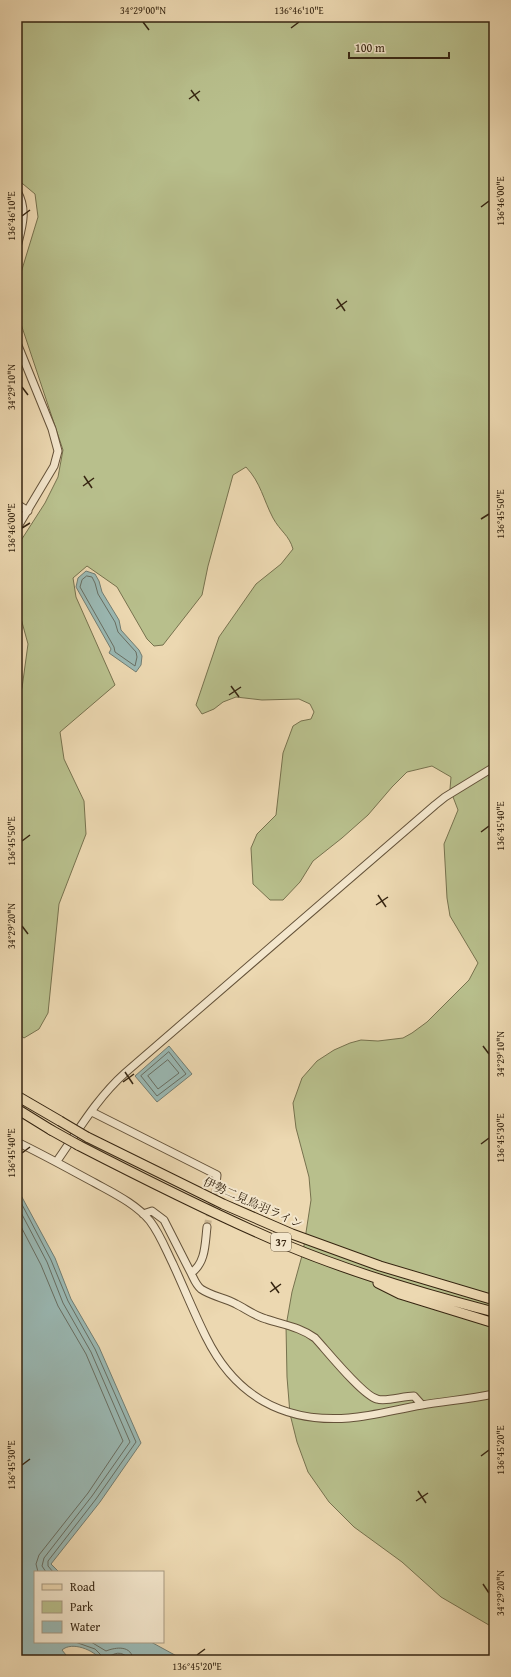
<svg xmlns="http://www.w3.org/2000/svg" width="511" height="1677" viewBox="0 0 511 1677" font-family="'Gentium Book Plus','Noto Serif JP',serif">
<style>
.green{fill:#b8bf8c;stroke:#77724e}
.water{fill:#9ab8b3;stroke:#727d72}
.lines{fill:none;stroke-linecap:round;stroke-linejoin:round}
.shore{stroke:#686e62;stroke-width:1}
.minor-tunnel{stroke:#c8b491;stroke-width:7;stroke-dasharray:7 3.5;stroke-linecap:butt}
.minor-casing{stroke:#645239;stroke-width:9}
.major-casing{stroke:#362511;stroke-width:11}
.minor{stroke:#f3e6cc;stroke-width:7}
.major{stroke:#ecd8b1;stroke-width:9}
.major-bridge-casing{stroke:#362511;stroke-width:11;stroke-linecap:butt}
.major-bridge{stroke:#ecd8b1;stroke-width:9}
.ticks{fill:none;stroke:#362511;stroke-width:1.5}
.labels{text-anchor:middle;stroke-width:4;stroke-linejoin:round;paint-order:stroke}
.shield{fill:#f3e6cc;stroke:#6f5f49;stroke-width:1}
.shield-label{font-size:11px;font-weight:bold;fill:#362511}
.street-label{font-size:12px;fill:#362511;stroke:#f3e6cc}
.neatline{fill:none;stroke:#362511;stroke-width:1.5}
.ticks-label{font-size:10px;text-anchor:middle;fill:#362511}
</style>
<rect width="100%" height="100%" fill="#ecd8b1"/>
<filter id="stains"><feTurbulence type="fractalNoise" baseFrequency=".005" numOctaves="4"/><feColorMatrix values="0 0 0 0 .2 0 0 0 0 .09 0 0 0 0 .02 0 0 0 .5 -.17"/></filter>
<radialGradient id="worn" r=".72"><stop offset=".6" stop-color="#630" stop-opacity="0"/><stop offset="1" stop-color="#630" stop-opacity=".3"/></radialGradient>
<path class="green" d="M17,17H494V1628L441,1597L402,1562L354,1527L329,1502L308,1472L297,1442L290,1414L287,1377L286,1326L292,1292L303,1252L311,1200L309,1177L296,1128L293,1103L302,1078L317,1061L334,1050L350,1043L361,1040L378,1041L403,1038L412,1033L427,1022L469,980L478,963L450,916L447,898L444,844L458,810L450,789L451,777L432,766L407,772L392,787L368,815L342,838L313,861L300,882L283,900H270L253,884L251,848L257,834L276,815L283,753L293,726L301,721L311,719L314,712L310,704L299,699L262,700L236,697L223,702L214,709L202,714L196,705L219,637L256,584L281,564L293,549C289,535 280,531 273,518C263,499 261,483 246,467L233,475L208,566L202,595L163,645L154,646L147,639L117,587L87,566L73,578L76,597L115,685L60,732L64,759L84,801L86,834L59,904L48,1013L39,1029L24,1038L17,1033V697L22,688L28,644L17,604V553L20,542L45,503L58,477L63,450L20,321V276L38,217L35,194L17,179Z"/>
<path class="water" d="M86,571L95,574L99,581L102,592L119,620L121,630L139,650L142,656L141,665L136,672L109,653L111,649L76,587L78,578Z
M169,1046L192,1074L157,1102L135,1076Z
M17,1188L55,1258L71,1299L99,1347L141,1443L100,1502L51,1564L59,1572H35V1642H151L184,1660H127L121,1657H115L112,1660H101C94,1650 72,1641 62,1650L70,1660H17Z"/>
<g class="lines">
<path class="shore" d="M87,576L92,577L95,583L98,594L115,622L118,632L136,652L137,657L135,666L115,652L114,647L80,587L82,580Z
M169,1052L186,1074L157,1096L141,1076Z
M168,1060L179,1073L158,1089L148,1076Z
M17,1195L51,1260L68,1301L95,1349L136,1442L96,1499L48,1561V1566L53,1572
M17,1205L47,1262L63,1303L91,1352L130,1442L92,1496L44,1558L42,1566L46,1572
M17,1219L41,1265L58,1306L86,1354L123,1441L88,1493L39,1555L36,1564L38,1572
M75,1642L95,1649L105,1659C112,1655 118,1650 126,1656L128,1660
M91,1642L106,1651C116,1647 132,1645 133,1660"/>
<path class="minor-tunnel" d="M207,1227L216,1184"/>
<g class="minor-casing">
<path id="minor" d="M17,191C28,210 22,227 17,247
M17,343L52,429L58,451L54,466L17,528
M17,504L28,511
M92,1112L217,1175L216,1184
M17,1142C44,1155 69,1169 95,1183C115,1194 136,1204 150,1221C160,1234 166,1250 173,1264C184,1288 194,1313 206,1337C235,1396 284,1423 349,1418C374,1416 398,1409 422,1405C446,1401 470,1399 494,1394
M57,1161C78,1131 97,1098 125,1073L435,805L445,797L494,767
M143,1214L152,1211L164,1220L191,1273
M207,1227C205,1243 206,1263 191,1273C194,1279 196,1285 201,1289C211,1296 225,1298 236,1304C246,1309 255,1316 266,1319C284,1325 300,1327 315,1338C327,1351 363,1396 377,1399C386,1402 403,1396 414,1396L422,1405"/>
</g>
<g class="major-casing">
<path id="major" d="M17,1096L60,1121
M17,1109L51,1130
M87,1137L223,1204L292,1234L380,1266L494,1300
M78,1145C146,1180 215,1215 286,1245C353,1273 424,1294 494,1312
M378,1283L400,1294L494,1323"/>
</g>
<use href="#minor" class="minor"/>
<use href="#major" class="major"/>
<g class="major-bridge-casing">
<path id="major-bridge" d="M60,1121L87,1137
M51,1130L78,1145"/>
</g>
<use href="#major-bridge" class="major-bridge"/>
</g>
<path class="ticks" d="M143,22L149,30M291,28L299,22M191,90L199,101M189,99L200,91M481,207L489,201M22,216L30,210M337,299L345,311M336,309L347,301M22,387L28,395M84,476L92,488M83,486L94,478M481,519L489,514M22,528L30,523M231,686L239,697M229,695L241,687M481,832L489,826M22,841L30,835M378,895L386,907M376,905L388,897M22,926L28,934M483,1046L489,1054M125,1072L133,1084M123,1082L134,1074M481,1144L489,1138M22,1153L30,1147M271,1282L279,1293M270,1292L281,1284M481,1456L489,1450M22,1465L30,1459M418,1491L426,1503M416,1501L428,1493M483,1584L489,1593M197,1655L205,1649"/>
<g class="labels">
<rect class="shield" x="271" y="1233" width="20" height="18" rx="3"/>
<g class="shield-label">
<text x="281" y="1246">37</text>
</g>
<g class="street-label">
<text transform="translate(253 1203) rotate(24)" y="4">伊勢二見鳥羽ライン</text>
</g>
</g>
<rect width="511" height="1677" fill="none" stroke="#ecd8b1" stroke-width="44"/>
<rect x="34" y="1571" width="130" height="72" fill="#f3e6cc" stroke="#a79981"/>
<rect x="42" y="1584" width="20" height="6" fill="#ecd8b1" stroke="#a79981"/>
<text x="70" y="1591" font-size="12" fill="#362511">Road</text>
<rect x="42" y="1601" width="20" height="12" fill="#b8bf8c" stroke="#a79981"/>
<text x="70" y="1611" font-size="12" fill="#362511">Park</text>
<rect x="42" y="1621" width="20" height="12" fill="#9ab8b3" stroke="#a79981"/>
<text x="70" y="1631" font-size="12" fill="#362511">Water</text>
<path d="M349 52v6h100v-6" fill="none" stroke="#362511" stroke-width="2"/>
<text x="355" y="52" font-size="12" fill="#362511" stroke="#f3e6cc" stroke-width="3" paint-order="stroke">100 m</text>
<rect x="22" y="22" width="467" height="1633" class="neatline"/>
<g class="ticks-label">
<text x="143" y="14">34°29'00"N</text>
<text x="299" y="14">136°46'10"E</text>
<text transform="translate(500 201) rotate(-90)" y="4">136°46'00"E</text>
<text transform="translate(11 216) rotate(-90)" y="4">136°46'10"E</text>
<text transform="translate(11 387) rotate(-90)" y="4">34°29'10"N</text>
<text transform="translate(500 514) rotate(-90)" y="4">136°45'50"E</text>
<text transform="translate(11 528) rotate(-90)" y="4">136°46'00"E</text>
<text transform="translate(500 826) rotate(-90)" y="4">136°45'40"E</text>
<text transform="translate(11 841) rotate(-90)" y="4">136°45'50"E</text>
<text transform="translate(11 926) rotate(-90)" y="4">34°29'20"N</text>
<text transform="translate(500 1054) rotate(-90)" y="4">34°29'10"N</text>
<text transform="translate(500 1138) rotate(-90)" y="4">136°45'30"E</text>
<text transform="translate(11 1153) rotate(-90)" y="4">136°45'40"E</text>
<text transform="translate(500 1450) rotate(-90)" y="4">136°45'20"E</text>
<text transform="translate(11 1465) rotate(-90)" y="4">136°45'30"E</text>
<text transform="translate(500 1593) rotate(-90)" y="4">34°29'20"N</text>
<text x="197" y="1670">136°45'20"E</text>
</g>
<rect width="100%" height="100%" filter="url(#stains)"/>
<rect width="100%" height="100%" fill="url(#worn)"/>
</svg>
